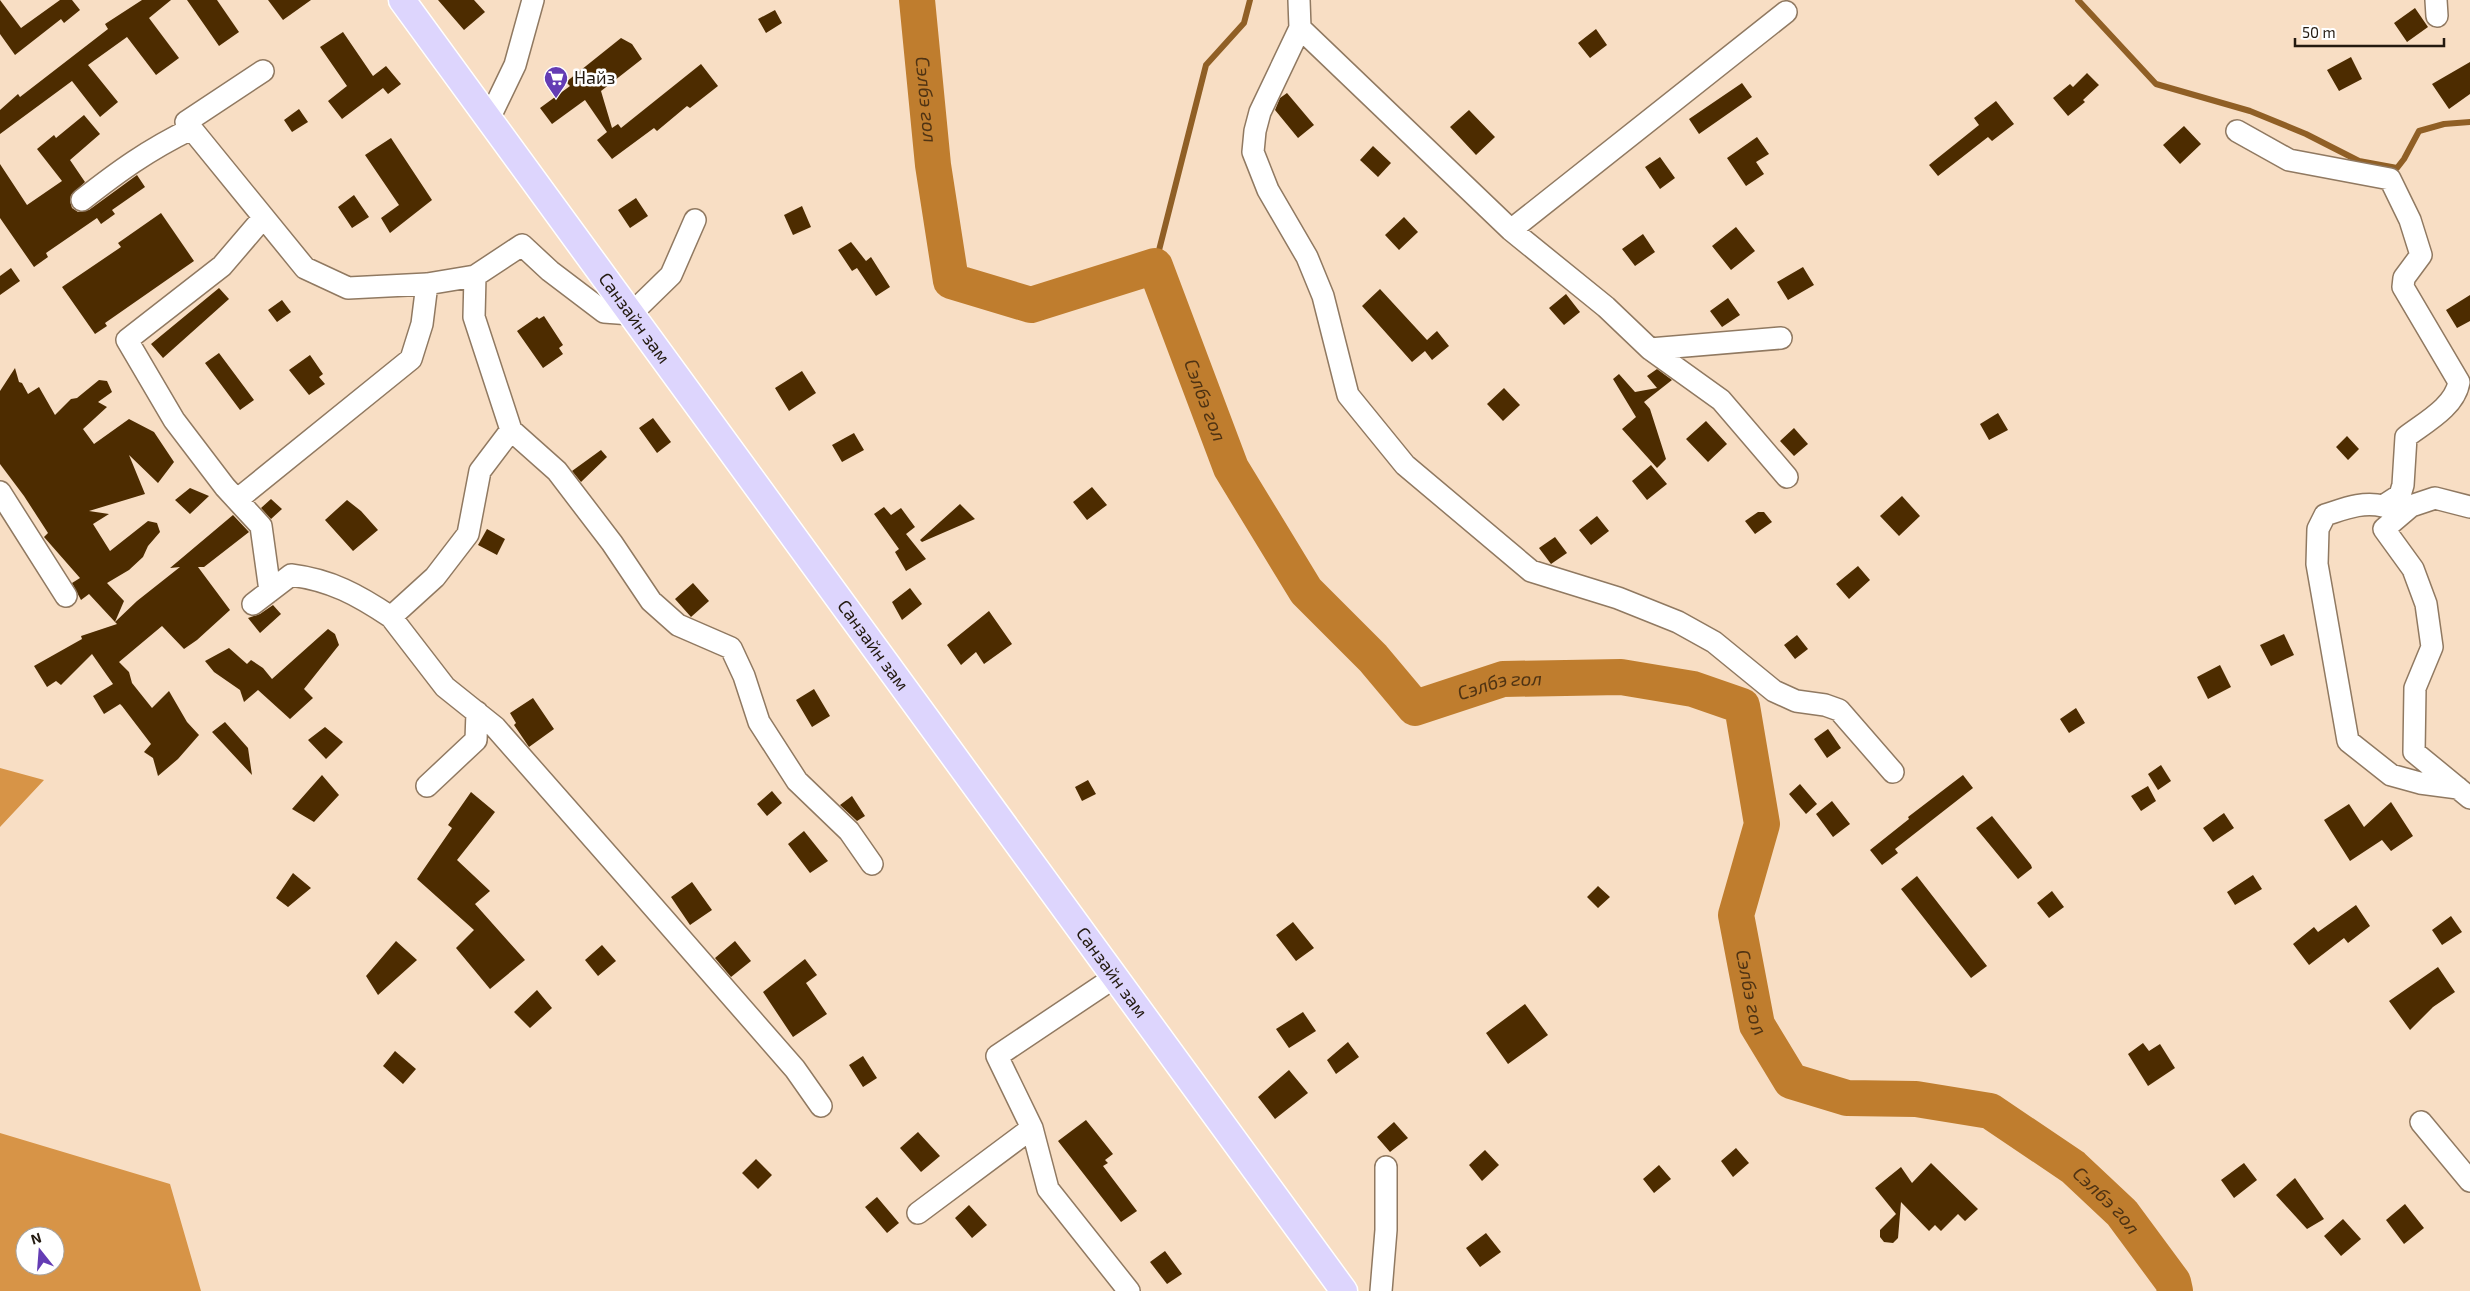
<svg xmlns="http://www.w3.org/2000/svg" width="2470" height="1291" viewBox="0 0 2470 1291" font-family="'Exo 2',sans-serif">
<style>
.forest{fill:#d79447;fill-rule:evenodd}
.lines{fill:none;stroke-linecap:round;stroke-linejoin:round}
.stream{stroke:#905f25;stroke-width:6}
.river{stroke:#bf7d2e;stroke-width:36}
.building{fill:#4d2c00}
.minor-casing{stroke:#907961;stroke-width:24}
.major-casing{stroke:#fff;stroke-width:29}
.minor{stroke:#fff;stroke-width:21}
.major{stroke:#ddd5fd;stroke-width:26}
.labels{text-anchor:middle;stroke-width:5;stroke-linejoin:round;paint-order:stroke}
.poi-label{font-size:18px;fill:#231a10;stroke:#fff;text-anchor:start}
.street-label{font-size:18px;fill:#231a10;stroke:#fff}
.water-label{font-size:19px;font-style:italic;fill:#4f3313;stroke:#fff}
</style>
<rect width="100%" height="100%" fill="#f8dec4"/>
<path class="forest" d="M0,768L44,780L0,827Z
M0,1133L170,1184L201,1291H0ZM25,1236H55V1266H25Z"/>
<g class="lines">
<path class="stream" d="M2078,0L2156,84L2250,111L2306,134L2359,161L2397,168L2404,159L2419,131L2444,124L2470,122
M1155,266L1206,65L1244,23L1250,0"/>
<path class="river" id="s1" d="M917,0L933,165L951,281L1031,305L1155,266L1231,468L1306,591L1373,658L1415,708L1503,679L1621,677L1693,689L1742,706L1762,824L1736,915L1757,1025L1791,1081L1847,1098L1916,1099L1990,1111L2073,1167L2122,1213L2173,1282L2175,1291"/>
</g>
<path class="building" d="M0,0L21,28L60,0H72L80,10L64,23L61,19L15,55L0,34Z
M142,0H171L149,18L179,58L156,75L127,37L88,65L118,102L100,117L72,81L0,134V110L18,94L20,97L108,29L105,24Z
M187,0H217L239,32L219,46Z
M268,0H311L283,20Z
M438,0H474L485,12L464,30Z
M2415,8L2428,27L2407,42L2394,23Z
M775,10L782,23L766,33L758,19Z
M1596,29L1607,45L1590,58L1578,43Z
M343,32L373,76L386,66L401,84L388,94L383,88L342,119L328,101L347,86L320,47Z
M621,38L632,44L642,59L601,91L612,128L618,124L621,128L701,64L718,86L690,108L687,106L657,131L654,128L612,159L597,140L607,132L585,100L552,124L540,108L570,86L566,82Z
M2351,57L2362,79L2339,91L2327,70Z
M2470,62V94L2449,109L2432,84Z
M2087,73L2099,85L2083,100L2085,102L2068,116L2053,98L2070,84L2073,87Z
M1742,83L1752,97L1699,134L1689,119Z
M1287,93L1314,125L1298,138L1275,110L1280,98Z
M1996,101L2014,124L1992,141L1988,137L1938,176L1929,165L1979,125L1974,118Z
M299,109L308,122L292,132L284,120Z
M1469,110L1495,137L1476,155L1450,127Z
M84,115L100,134L70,160L85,182L71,195L70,201L72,208L78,212L89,210L137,175L145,187L112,210L115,214L101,224L97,218L46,253L48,257L34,267L0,218V164L27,205L62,181L37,149L54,135L56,138Z
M2184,126L2201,144L2180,164L2163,145Z
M1757,137L1769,154L1756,162L1764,174L1746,186L1727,158Z
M391,138L432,200L390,233L381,218L399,205L365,155Z
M1373,146L1391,163L1378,177L1360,160Z
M1660,157L1675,178L1660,189L1645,167Z
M354,195L369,217L352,228L338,207Z
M636,198L648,216L630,228L618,210Z
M802,206L811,227L793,235L784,215Z
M161,213L194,261L105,323L107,326L95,334L62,287L121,247L118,243Z
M1404,217L1418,232L1399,250L1385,235Z
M1736,227L1755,251L1731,270L1712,246Z
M1643,234L1655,252L1635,266L1622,249Z
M851,242L866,261L871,257L890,287L876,296L857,268L852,271L838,250Z
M1803,267L1814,285L1788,300L1777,282Z
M11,268L20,281L0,295V276Z
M219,288L229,299L163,358L151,344Z
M1380,289L1427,340L1437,331L1449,346L1432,360L1425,351L1412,362L1362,306Z
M1566,294L1580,312L1564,325L1549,308Z
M2470,295V321L2457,328L2446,310Z
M1728,298L1740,315L1722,327L1710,311Z
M282,300L291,312L277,322L268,310Z
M544,316L563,345L559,348L563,354L543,368L517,331L537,317L539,319Z
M219,353L254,400L240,410L205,363Z
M310,355L323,374L319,377L325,384L309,395L289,370Z
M15,368L19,382L22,383L28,394L39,387L55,415L71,399L77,398L99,380L107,381L112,392L98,402L107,407L83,429L94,444L129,419L154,432L174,462L158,483L129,455L145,494L89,511L109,514L93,524L110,551L148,521L157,523L160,532L148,546L143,557L129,570L107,583L124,601L115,622L89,594L81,600L72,583L80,578L44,537L48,533L24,496L0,464V391Z
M1657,369L1672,380L1644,402L1650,409L1666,459L1657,468L1622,429L1636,417L1613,379L1619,374L1635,392L1657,388L1647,376Z
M802,371L816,393L789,411L775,388Z
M1504,388L1520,405L1503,421L1487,404Z
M1998,413L2008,430L1989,440L1980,424Z
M653,418L671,442L657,453L639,428Z
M1706,421L1727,444L1708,462L1686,439Z
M1794,428L1808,444L1794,456L1780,441Z
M854,433L864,450L842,462L832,445Z
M2347,436L2359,449L2348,460L2336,447Z
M601,450L607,457L581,482L572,471Z
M1651,465L1667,484L1647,500L1632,481Z
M1092,487L1107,505L1087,520L1073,502Z
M190,488L209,496L190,514L175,500Z
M1902,496L1920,516L1899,536L1880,516Z
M271,499L282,509L271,519L261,508Z
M347,500L361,511L378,530L353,551L325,520Z
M960,504L975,519L922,542L920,540Z
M884,507L891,515L901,508L915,527L906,534L926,559L906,571L895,552L899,549L874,514Z
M1758,512H1764L1772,522L1755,534L1745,521Z
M233,515L249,532L204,567H198L230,610L197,640L184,649L162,626L119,662L129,672L132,683L152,708L169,691L187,722L199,735L178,759L158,776L153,758L144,752L151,744L122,706L120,704L104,714L93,696L113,684L92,654L61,685L56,681L47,687L34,666L82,639L81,636L117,624L115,622L137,601L180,567L170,568Z
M1597,516L1609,531L1591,545L1579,530Z
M487,529L505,539L497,555L478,545Z
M1555,537L1567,553L1551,564L1539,548Z
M1858,566L1870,580L1849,599L1836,584Z
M693,583L709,601L691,617L675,599Z
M910,588L922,604L902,620L892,602Z
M273,605L281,614L260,633L248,618L260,614Z
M989,611L1012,644L984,664L976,652L961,665L947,645Z
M328,629L335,634L339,645L304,689L313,698L290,719L258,690L244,702L240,690L214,672L205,661L229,648L247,664L251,660L263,668L272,679Z
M2284,634L2294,655L2271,666L2260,645Z
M1797,635L1808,649L1795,659L1784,645Z
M2220,665L2231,687L2208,699L2197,677Z
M814,689L830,716L812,727L796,700Z
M533,698L554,729L529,747L514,725L516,723L510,713Z
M2076,708L2085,723L2069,733L2060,719Z
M225,722L248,748L252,775L212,732Z
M325,727L343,742L326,759L308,740Z
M1828,729L1841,748L1827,758L1814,739Z
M2161,765L2171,781L2158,790L2148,774Z
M322,775L339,795L314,822L292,809Z
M1963,775L1973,788L1895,849L1898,853L1882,865L1870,850L1909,819L1908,817Z
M1088,780L1096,794L1082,801L1075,787Z
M1800,784L1817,804L1806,814L1789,794Z
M2148,786L2156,801L2141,811L2131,796Z
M772,791L782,803L767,816L757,804Z
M471,792L495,812L457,860L490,891L475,904L525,960L490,989L456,948L474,930L417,879L452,828L448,825Z
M852,796L865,816L857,821L840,805Z
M1832,801L1850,824L1833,837L1816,814Z
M2391,802L2413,836L2391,851L2382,840L2350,861L2324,820L2349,804L2364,827Z
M2224,813L2234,828L2213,842L2203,828Z
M1992,816L2031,865L2032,868L2018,879L1976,828Z
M804,831L828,861L810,873L788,844Z
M293,873L311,888L288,907L276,898Z
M2253,875L2262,889L2235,905L2227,892Z
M1917,876L1987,966L1971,978L1901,889Z
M692,882L712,910L690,925L671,897Z
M1598,886L1610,897L1598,908L1587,897Z
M2052,891L2064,907L2049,918L2037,903Z
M2356,905L2370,926L2348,943L2344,938L2309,965L2293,944L2314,927L2318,932Z
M2451,916L2462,932L2442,945L2432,930Z
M1293,922L1314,948L1296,961L1276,935Z
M396,941L417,960L378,995L366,976Z
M735,941L751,961L731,977L715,958Z
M602,945L616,961L598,976L585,960Z
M805,959L817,975L806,983L827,1014L793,1037L763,992Z
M2438,967L2455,992L2433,1007L2410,1030L2389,1001Z
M537,990L552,1008L530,1028L514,1012Z
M1525,1004L1548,1035L1508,1064L1486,1033Z
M1303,1012L1316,1031L1289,1048L1276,1029Z
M1348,1042L1359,1057L1336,1074L1327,1060Z
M2143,1043L2149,1051L2160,1044L2175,1068L2148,1086L2128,1054Z
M395,1051L416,1069L403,1084L383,1066Z
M863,1056L877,1078L863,1087L849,1065Z
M1289,1070L1308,1093L1275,1119L1258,1097Z
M1086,1120L1113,1154L1105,1160L1108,1163L1103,1166L1137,1211L1121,1222L1058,1141Z
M1394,1122L1408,1138L1390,1152L1377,1137Z
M918,1132L940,1156L921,1172L900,1148Z
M1736,1148L1749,1163L1733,1177L1721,1161Z
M1485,1150L1499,1165L1482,1181L1469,1165Z
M756,1159L772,1175L758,1189L742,1173Z
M1931,1163L1978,1209L1965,1221L1958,1214L1941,1231L1935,1225L1929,1231L1901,1202L1898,1238L1893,1243L1884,1242L1880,1237V1230L1896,1214L1875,1188L1901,1167L1912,1183Z
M2244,1163L2257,1180L2234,1198L2221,1180Z
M1659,1165L1671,1179L1654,1193L1643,1179Z
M2295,1178L2324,1219L2307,1229L2276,1195Z
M877,1197L899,1223L887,1233L865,1207Z
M2405,1204L2424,1228L2404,1244L2386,1220Z
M969,1205L987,1225L972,1238L955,1218Z
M2343,1219L2361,1239L2341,1256L2324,1236Z
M1486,1233L1501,1252L1480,1267L1466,1248Z
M1165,1251L1182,1274L1167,1284L1150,1262Z"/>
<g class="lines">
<g class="minor-casing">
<path id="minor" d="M1299,0L1300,28L1511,230L1786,12
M2436,0L2437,16
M1300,28L1260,112L1255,131L1253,152L1268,190L1307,257L1323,296L1348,395L1405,465L1531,571L1618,598L1678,622L1714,642L1774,691L1796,701L1825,705L1839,710L1893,772
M263,71L186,122L305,268L348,288L427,284L475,276L522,245L550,271L604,312L631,314L671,275L695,220
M489,119L515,65L533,0
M2237,131L2289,160L2390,179L2410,220L2421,255L2404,278L2403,287L2459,382C2455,407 2424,423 2406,437L2403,485L2400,495L2383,506C2362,501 2344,509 2325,515L2318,529L2317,564L2348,741L2391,775L2420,783L2458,788
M82,200C119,171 148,150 191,129
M263,218L222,266L127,340L174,420L225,487L261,526L270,591
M1511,230L1606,307L1650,349L1781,338
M475,276L474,317L511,430L557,471L612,543L651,601L678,625L731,648L744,676L759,722L797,781L849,831L872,864
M1650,349L1721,400L1787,477
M511,430L480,471L468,534L435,577L391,617L445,687L495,727L635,886L795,1069L821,1106
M0,492L66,596
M238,499L411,359L422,324L427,284
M2470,507L2435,498L2411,506L2384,529L2413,569L2426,604L2432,647L2415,688L2414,752L2470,798
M253,604L291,575C331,580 358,595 391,617
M427,786L476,740L477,712
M1115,977L997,1056L1032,1128L1048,1189L1129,1291
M2421,1122L2470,1181
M918,1213L1032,1128
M1381,1291L1386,1230V1167"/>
</g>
<g class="major-casing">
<g id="major">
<path id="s2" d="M402,0L1344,1291"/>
</g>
</g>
<use href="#minor" class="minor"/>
<use href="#major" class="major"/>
</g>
<defs>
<g id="supermarket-pin" transform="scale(1.25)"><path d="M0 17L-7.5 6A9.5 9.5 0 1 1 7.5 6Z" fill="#643cb4" stroke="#fff"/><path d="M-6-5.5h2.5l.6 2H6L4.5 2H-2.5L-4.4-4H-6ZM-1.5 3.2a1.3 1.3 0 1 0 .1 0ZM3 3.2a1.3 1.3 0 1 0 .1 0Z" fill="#fff"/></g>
</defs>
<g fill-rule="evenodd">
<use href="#supermarket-pin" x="556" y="78"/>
</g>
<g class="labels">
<g class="poi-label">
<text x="574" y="84">Найз</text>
</g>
<g class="street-label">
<text dy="6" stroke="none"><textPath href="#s2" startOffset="394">Санзайн зам</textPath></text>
<text dy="6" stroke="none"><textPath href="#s2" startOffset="799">Санзайн зам</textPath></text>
<text dy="6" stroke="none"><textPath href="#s2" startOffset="1204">Санзайн зам</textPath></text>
</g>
<g class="water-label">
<text dy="7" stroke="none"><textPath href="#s1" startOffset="100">Сэлбэ гол</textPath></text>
<text dy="7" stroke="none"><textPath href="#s1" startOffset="640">Сэлбэ гол</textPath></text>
<text dy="7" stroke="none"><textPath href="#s1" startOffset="1105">Сэлбэ гол</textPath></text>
<text dy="7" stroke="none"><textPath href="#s1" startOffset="1645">Сэлбэ гол</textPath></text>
<text dy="7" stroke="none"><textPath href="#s1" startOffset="2094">Сэлбэ гол</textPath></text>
</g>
</g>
<g transform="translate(40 1251) rotate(343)"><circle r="24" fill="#ffffff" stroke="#a7a39f"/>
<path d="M0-4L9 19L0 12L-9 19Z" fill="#643cb4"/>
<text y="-8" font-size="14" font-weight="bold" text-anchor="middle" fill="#231a10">N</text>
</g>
<path d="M2295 38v8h149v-8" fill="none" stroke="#231a10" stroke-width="2.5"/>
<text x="2302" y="38" font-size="15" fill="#231a10" stroke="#ffffff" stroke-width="4" paint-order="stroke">50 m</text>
</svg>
